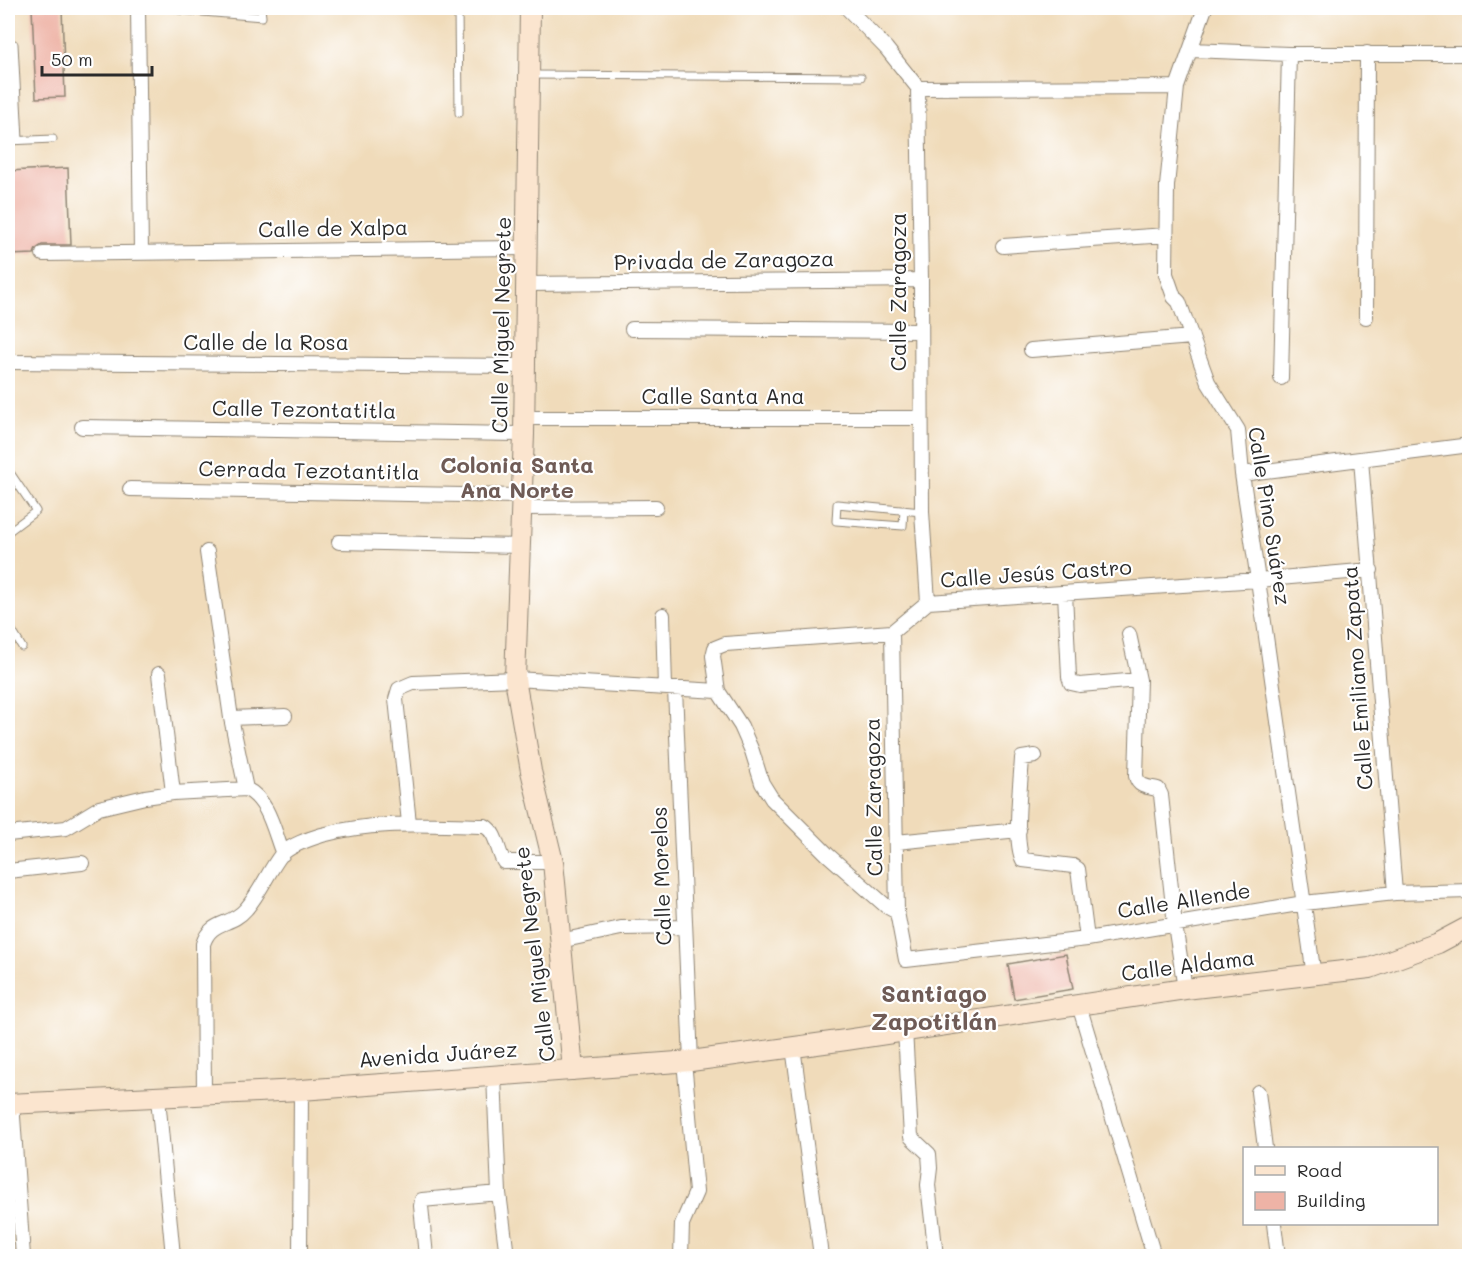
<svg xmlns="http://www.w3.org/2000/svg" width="1477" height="1264" viewBox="0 0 1477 1264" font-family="Mali,sans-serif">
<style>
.building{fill:#eeb3a6}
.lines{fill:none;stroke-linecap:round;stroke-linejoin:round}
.lane-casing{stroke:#8e8372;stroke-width:9}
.street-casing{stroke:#8e8372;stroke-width:16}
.secondary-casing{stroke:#8e8372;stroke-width:22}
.lane{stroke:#fff;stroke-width:7}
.street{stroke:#fff;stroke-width:14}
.secondary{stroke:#fbe5cf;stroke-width:20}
.labels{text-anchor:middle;stroke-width:4.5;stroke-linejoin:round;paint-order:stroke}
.street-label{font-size:21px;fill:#2b2b2b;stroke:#fff}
.neighbourhood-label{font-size:22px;font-weight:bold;fill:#6f5b56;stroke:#fff}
.quarter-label{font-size:24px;font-weight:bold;fill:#6f5b56;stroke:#fff}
</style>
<rect width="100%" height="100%" fill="#fff"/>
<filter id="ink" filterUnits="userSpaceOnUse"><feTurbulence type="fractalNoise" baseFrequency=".0167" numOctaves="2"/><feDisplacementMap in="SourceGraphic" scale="12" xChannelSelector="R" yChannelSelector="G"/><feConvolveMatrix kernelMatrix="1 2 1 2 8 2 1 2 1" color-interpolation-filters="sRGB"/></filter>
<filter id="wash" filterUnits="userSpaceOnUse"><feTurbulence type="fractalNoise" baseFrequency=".008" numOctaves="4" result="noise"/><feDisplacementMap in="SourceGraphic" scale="24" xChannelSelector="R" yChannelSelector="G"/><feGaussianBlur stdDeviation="1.35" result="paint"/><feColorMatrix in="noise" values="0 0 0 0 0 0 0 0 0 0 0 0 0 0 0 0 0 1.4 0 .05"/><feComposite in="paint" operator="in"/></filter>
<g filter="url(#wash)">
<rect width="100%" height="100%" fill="#f0dbba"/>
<g id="blocks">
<path class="building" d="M32,8H62L65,97L36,98Z
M68,168L71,245H42L36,249L34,254L8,255V171Z
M1066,954L1073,989L1014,999L1008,964Z"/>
</g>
</g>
<g filter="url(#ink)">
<use href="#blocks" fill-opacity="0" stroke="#8e8372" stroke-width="1.5"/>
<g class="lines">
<g class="lane-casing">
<path id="lane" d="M458,8L459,113
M179,10L262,17L261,8
M14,44L19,140
M532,75L861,77
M8,141L53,139
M904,510L903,526L836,521L837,504L922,512
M8,532L36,511L11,474
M8,624L22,647"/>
</g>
<g class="street-casing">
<path id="street" d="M138,8L141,252
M847,8L886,48L918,88L921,280L922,512L928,602
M1205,8L1177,87L1167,186L1166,274L1174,297L1179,302L1208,382L1238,430L1242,474L1258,580L1314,976
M1191,50L1289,54H1470
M918,88L1177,87
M1003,246L1167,235
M43,254L527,248
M526,284L921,280
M1366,317L1367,53
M632,329L921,331
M1031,350L1192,337
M8,362L525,366
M1281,378L1289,54
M524,418H921
M82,427L524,434
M1361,459L1395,893
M1242,474L1470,445
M130,489L523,496
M522,508L656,507
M339,542L522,546
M207,552L231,718L246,789
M1065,593L1069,677L1071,683L1080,685L1139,680L1136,776C1138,787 1148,787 1158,789L1161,795L1175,925L1185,989
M663,615L665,688
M892,632L897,912L906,960L1087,939L1304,903L1395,893L1470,891
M1129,634L1139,680
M159,674L173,793
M675,689L691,1061
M231,718L285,716
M1035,756L1022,758C1021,781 1013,841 1023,860L1073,866L1078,869L1087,939
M409,823L396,699L399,689L413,683L515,679L718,691
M8,834L66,828L99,808L145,797L173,793L246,789C269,800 274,832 283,854
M896,842L1019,830
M8,871L82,863
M897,912L886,906L828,855L772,799L762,783L752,751L741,726L718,691L713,656L715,648L725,644L892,632L928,602L1258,580L1371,570
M560,941L621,928L685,927
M1079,1005L1154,1256
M905,1030L911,1137L929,1154L930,1168L928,1185L936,1256
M793,1047L821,1256
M494,1076L499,1193L507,1256
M1258,1092L1265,1148
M204,1095L203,944C211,919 231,927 246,909C260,893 268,872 281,855C290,845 309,839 322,835C376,820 429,825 485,826C497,833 497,850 504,862H553
M158,1098L173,1256
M12,1103L23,1256
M1274,1224L1278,1256
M300,1256L301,1090
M426,1256L421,1206L422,1200L499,1193
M681,1256L682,1224L696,1192L684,1061"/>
</g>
<g class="secondary-casing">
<path id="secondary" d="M530,8L524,434L515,679L531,771L553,862L573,1070
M8,1104L301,1090L691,1061L846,1040L1185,989L1370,968L1438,943L1470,926"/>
</g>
<use href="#lane" class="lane"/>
<use href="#street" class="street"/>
<use href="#secondary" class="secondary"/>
</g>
</g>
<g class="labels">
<g class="street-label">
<text transform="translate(333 229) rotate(-1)" y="7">Calle de Xalpa</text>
<text transform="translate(724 261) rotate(-1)" y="7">Privada de Zaragoza</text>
<text transform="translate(899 292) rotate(-90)" y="7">Calle Zaragoza</text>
<text transform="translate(502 325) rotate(-89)" y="7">Calle Miguel Negrete</text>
<text x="266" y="350">Calle de la Rosa</text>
<text x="723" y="404">Calle Santa Ana</text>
<text transform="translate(304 410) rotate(1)" y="7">Calle Tezontatitla</text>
<text transform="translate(309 471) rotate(1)" y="7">Cerrada Tezotantitla</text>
<text transform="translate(1269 516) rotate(81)" y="7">Calle Pino Suárez</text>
<text transform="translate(1036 574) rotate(-4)" y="7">Calle Jesús Castro</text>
<text transform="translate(1358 678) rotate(-94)" y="7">Calle Emiliano Zapata</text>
<text transform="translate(874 797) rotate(-91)" y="7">Calle Zaragoza</text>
<text transform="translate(662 876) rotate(-92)" y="7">Calle Morelos</text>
<text transform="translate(1184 901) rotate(-9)" y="7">Calle Allende</text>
<text transform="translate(535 954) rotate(-97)" y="7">Calle Miguel Negrete</text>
<text transform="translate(1188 966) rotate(-7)" y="7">Calle Aldama</text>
<text transform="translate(438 1055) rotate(-4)" y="7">Avenida Juárez</text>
</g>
<g class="neighbourhood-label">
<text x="517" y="473">Colonia Santa<tspan x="517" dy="25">Ana Norte</tspan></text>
</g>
<g class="quarter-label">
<text x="934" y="1002">Santiago<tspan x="934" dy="28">Zapotitlán</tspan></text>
</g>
</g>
<rect width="1477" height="1264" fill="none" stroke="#fff" stroke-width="30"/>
<rect x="1243" y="1147" width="195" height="78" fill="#ffffff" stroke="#aaaaaa" stroke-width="1.5"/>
<rect x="1255" y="1166" width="30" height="9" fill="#fbe5cf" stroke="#aaaaaa" stroke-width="1.5"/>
<text x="1297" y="1177" font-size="18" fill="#2b2b2b">Road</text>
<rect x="1255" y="1192" width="30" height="18" fill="#eeb3a6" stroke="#aaaaaa" stroke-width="1.5"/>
<text x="1297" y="1207" font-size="18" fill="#2b2b2b">Building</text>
<path d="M42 66v9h110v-9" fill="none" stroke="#2b2b2b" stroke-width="3"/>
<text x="51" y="66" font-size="18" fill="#2b2b2b" stroke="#ffffff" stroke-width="4.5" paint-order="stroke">50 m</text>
</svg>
